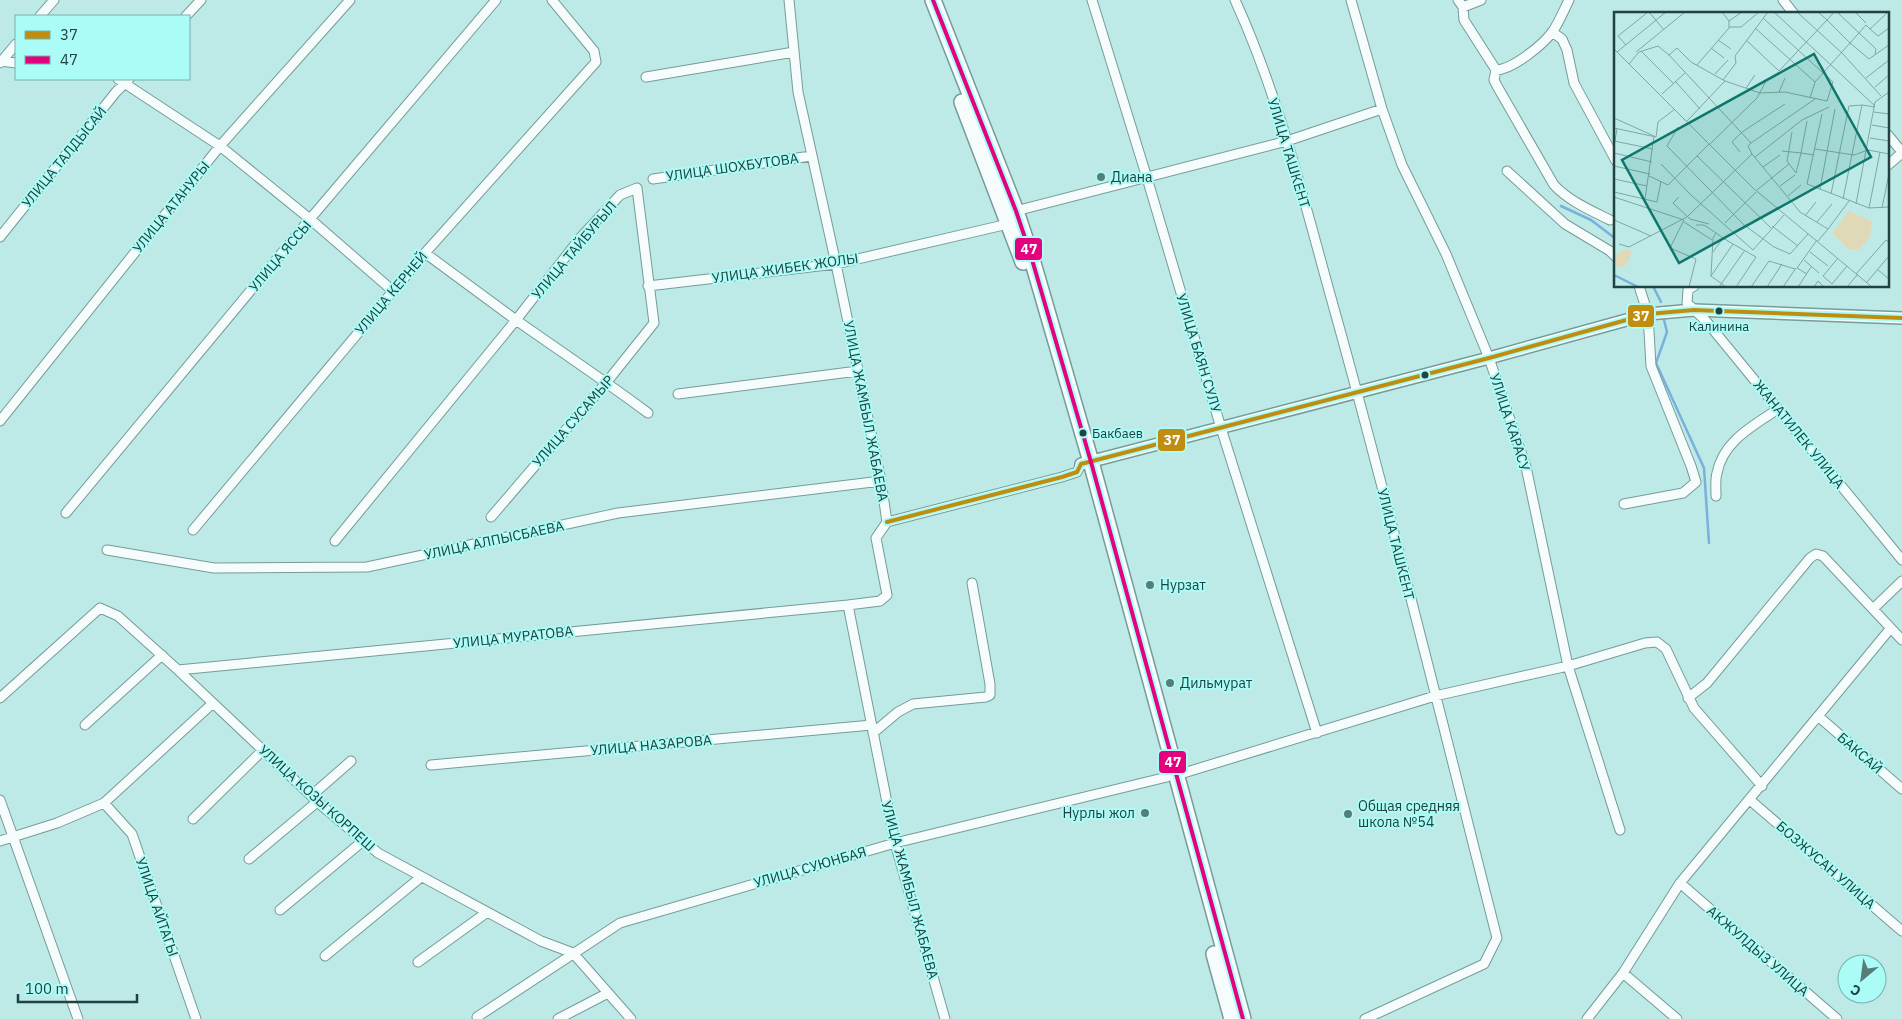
<svg xmlns="http://www.w3.org/2000/svg" width="1902" height="1019" viewBox="0 0 1902 1019" font-family="'IBM Plex Sans',sans-serif">
<style>
.lines{fill:none;stroke-linecap:round;stroke-linejoin:round}
.stream{stroke:#78b1db;stroke-width:2.5}
.minor-casing{stroke:#769b99;stroke-width:11}
.tertiary-casing{stroke:#769b99;stroke-width:14}
.trunk-casing{stroke:#769b99;stroke-width:18}
.minor{stroke:#f5fcfb;stroke-width:9}
.tertiary{stroke:#f5fcfb;stroke-width:11}
.trunk{stroke:#f5fcfb;stroke-width:15}
.bus-1-casing{stroke:#abfcf7;stroke-width:8}
.bus-2-casing{stroke:#abfcf7;stroke-width:8}
.bus-1{stroke:#c18d10;stroke-width:4}
.bus-2{stroke:#e5007d;stroke-width:4}
.poi-dot{fill:#577d7a;stroke:#abfcf7;stroke-width:2}
.bus-dot{fill:#204240;stroke:#abfcf7;stroke-width:2}
.labels{text-anchor:middle;stroke-width:4;stroke-linejoin:round;paint-order:stroke}
.bus-label{font-size:13px;fill:#204240;stroke:#abfcf7}
.street-label{font-size:14px;fill:#204240;stroke:#abfcf7}
.poi-label{font-size:14px;fill:#204240;stroke:#abfcf7;text-anchor:start}
.inset-river{fill:none;stroke:#78b1db;stroke-width:2.5}
.inset-road{fill:none;stroke:#7ea7a4;stroke-width:1}
.view{fill:#0f766e;fill-opacity:0.15;stroke:#0f766e;stroke-width:2.5}
.inset-edge{fill:none;stroke:#204240;stroke-width:2.5}
.line-badge{stroke:#abfcf7;stroke-width:2}
.badge-label{font-size:14px;text-anchor:middle;font-weight:bold;fill:#fff}
</style>
<rect width="100%" height="100%" fill="#bdeae7"/>
<g class="lines">
<path class="stream" d="M1561,206L1591,220L1616,239
M1653,286L1661,302
M1664,320L1667,332L1656,363L1704,468L1709,543"/>
<g class="minor-casing">
<path id="minor" d="M789,0L798,92L836,264L881,481L887,522L876,538L887,595L880,601L848,605L895,843L945,1019
M1092,0L1147,178L1221,428L1317,733
M1235,0C1280,98 1306,209 1335,312C1393,520 1444,730 1497,938L1484,964L1365,1019
M1351,0L1382,109L1402,165L1446,254L1489,358L1526,467L1568,666L1620,830
M1458,0L1463,7L1481,0
M1783,0L1794,14
M1463,7L1464,20L1496,70C1513,69 1543,45 1553,31C1559,22 1564,10 1569,0
M40,16L54,0
M186,16L201,0
M1552,32L1562,39L1567,50L1574,83L1616,161
M0,61L16,63
M0,63L16,44
M1496,70L1494,80L1497,86L1554,185C1569,201 1590,210 1610,220
M646,77L794,52
M118,79L220,146L310,219L393,291
M1888,135L1902,152
M1888,165L1902,153
M1507,171L1565,224L1610,251L1616,257
M653,179L811,156
M1016,211L1287,141L1382,109
M0,237L116,92L129,79
M648,286L836,264L1008,224
M1694,286L1688,290L1687,303L1706,321L1902,560
M678,394L858,371
M0,421L220,146L350,0
M1716,496C1716,489 1715,480 1717,473C1723,441 1753,426 1778,409
M1624,504L1683,493L1696,482L1691,466L1651,366L1648,314L1639,286
M66,513L310,219L496,0
M491,517L606,383L654,323L637,188L620,195L581,237L516,320C560,351 605,381 648,413
M887,522L1062,477L1077,472L1081,464
M193,530L425,253L596,62L594,51L552,0
M335,541L516,320L425,253
M107,550L214,568L367,567L618,513L881,481
M1873,609L1902,581
M178,670L848,605
M0,698L100,608L118,616L178,670L321,805L378,853L541,941L573,953L631,1019
M1688,698L1707,683L1810,558L1816,554L1823,556L1902,640
M1818,716L1902,789
M85,725L162,655
M873,733L898,712L913,704L986,697L990,695V684L972,583
M431,765L872,725
M1177,775L1435,696L1568,666L1645,643L1657,642L1666,649L1694,708L1762,786
M311,796L351,761
M0,800L78,1019
M1750,800L1902,931
M104,803L132,834L196,1019
M193,819L263,750
M0,841L57,823L104,803L213,703
M249,859L317,802
M1680,883L1837,1019
M280,910L363,841
M325,956L421,877
M418,962L486,913
M1623,973L1677,1019
M477,1017L620,923L895,843L1167,777
M558,1019L608,993
M1587,1019L1623,973L1680,883L1890,629"/>
</g>
<g class="tertiary-casing">
<path id="tertiary" d="M1081,464L1489,358L1648,314L1694,310L1902,318"/>
</g>
<g class="trunk-casing">
<path id="trunk" d="M933,0L1016,211L1031,256L1091,462L1243,1019
M962,102L1023,262
M1214,954L1232,1019"/>
</g>
<use href="#minor" class="minor"/>
<use href="#tertiary" class="tertiary"/>
<use href="#trunk" class="trunk"/>
<g class="bus-1-casing">
<path id="bus-1" d="M887,522L1062,477L1077,472L1081,464L1489,358L1648,314L1694,310L1902,318"/>
</g>
<g class="bus-2-casing">
<path id="bus-2" d="M933,0L1016,211L1031,256L1091,462L1243,1019"/>
</g>
<use href="#bus-1" class="bus-1"/>
<use href="#bus-2" class="bus-2"/>
</g>
<g class="poi-dot">
<circle cx="1101" cy="177" r="5"/>
<circle cx="1150" cy="585" r="5"/>
<circle cx="1170" cy="683" r="5"/>
<circle cx="1145" cy="813" r="5"/>
<circle cx="1348" cy="814" r="5"/>
</g>
<g class="bus-dot">
<circle cx="1719" cy="311" r="4.5"/>
<circle cx="1425" cy="375" r="4.5"/>
<circle cx="1083" cy="433" r="4.5"/>
</g>
<g class="labels">
<g class="bus-label">
<text x="1719" y="331">Калинина</text>
<text x="1092" y="438" text-anchor="start">Бакбаев</text>
</g>
<g class="street-label">
<text transform="translate(1289 153) rotate(73)" y="5">УЛИЦА ТАШКЕНТ</text>
<text transform="translate(64 157) rotate(-51)" y="5">УЛИЦА ТАЛДЫСАЙ</text>
<text transform="translate(732 167) rotate(-8)" y="5">УЛИЦА ШОХБУТОВА</text>
<text transform="translate(171 207) rotate(-51)" y="5">УЛИЦА АТАНУРЫ</text>
<text transform="translate(574 250) rotate(-50)" y="5">УЛИЦА ТАЙБУРЫЛ</text>
<text transform="translate(280 256) rotate(-50)" y="5">УЛИЦА ЯССЫ</text>
<text transform="translate(785 268) rotate(-8)" y="5">УЛИЦА ЖИБЕК ЖОЛЫ</text>
<text transform="translate(391 293) rotate(-50)" y="5">УЛИЦА КЕРНЕЙ</text>
<text transform="translate(1199 353) rotate(73)" y="5">УЛИЦА БАЯН СУЛУ</text>
<text transform="translate(866 411) rotate(79)" y="5">УЛИЦА ЖАМБЫЛ ЖАБАЕВА</text>
<text transform="translate(573 421) rotate(-49)" y="5">УЛИЦА СУСАМЫР</text>
<text transform="translate(1510 422) rotate(72)" y="5">УЛИЦА КАРАСУ</text>
<text transform="translate(1799 434) rotate(51)" y="5">ЖАНАТИЛЕК УЛИЦА</text>
<text transform="translate(494 540) rotate(-12)" y="5">УЛИЦА АЛПЫСБАЕВА</text>
<text transform="translate(1396 544) rotate(76)" y="5">УЛИЦА ТАШКЕНТ</text>
<text transform="translate(513 637) rotate(-6)" y="5">УЛИЦА МУРАТОВА</text>
<text transform="translate(651 745) rotate(-5)" y="5">УЛИЦА НАЗАРОВА</text>
<text transform="translate(1860 753) rotate(41)" y="5">БАКСАЙ</text>
<text transform="translate(317 798) rotate(42)" y="5">УЛИЦА КОЗЫ КОРПЕШ</text>
<text transform="translate(1826 865) rotate(41)" y="5">БОЗЖУСАН УЛИЦА</text>
<text transform="translate(810 867) rotate(-16)" y="5">УЛИЦА СУЮНБАЯ</text>
<text transform="translate(910 890) rotate(75)" y="5">УЛИЦА ЖАМБЫЛ ЖАБАЕВА</text>
<text transform="translate(157 907) rotate(71)" y="5">УЛИЦА АЙТАГЫ</text>
<text transform="translate(1758 951) rotate(41)" y="5">АКЖУЛДЫЗ УЛИЦА</text>
</g>
<g class="poi-label">
<text x="1111" y="182">Диана</text>
<text x="1160" y="590">Нурзат</text>
<text x="1180" y="688">Дильмурат</text>
<text x="1358" y="811">Общая средняя<tspan x="1358" dy="16">школа №54</tspan></text>
<text x="1135" y="818" text-anchor="end">Нурлы жол</text>
</g>
</g>
<g transform="translate(1614 12)">
<rect width="275" height="275" fill="#bdeae7"/>
<path d="M235,199L258,209L256,225L246,237L235,238L218,221ZM12,237L18,240L13,252L8,256L0,253V244Z" fill="#e0d9b8"/>
<path class="inset-river" d="M0,263L24,275"/>
<path class="inset-road" d="M35,0L50,18M160,0L261,94M183,0L228,41L267,84M223,0L262,37L261,42M241,0L252,11M274,0L256,17L252,13L236,31L255,47L275,33M115,9L128,0M115,15H127L145,0M141,16L201,70M256,17L264,24L275,16M104,28L117,37M132,28L165,59L213,8L204,0M12,33L4,24L34,0M97,36L110,46M0,37L139,176L258,275M27,39L59,71M3,40L52,0M22,40L71,0M55,43L63,36L77,50L111,69L146,81L171,80L213,89L219,70L149,6M15,52L25,40L44,34L55,43L137,131L134,134L138,142L186,200L214,217L204,229M83,53L115,16V9L108,0M101,62L114,48M252,66L275,48M109,68L122,51L121,44L154,0M61,69L86,97M261,75L275,63M132,76L141,63M165,80L171,66M48,82L71,61M196,86L201,70L236,31L213,8L220,0M260,100L275,102M208,102L193,172L255,196L275,195M0,106L40,124L31,187M73,109L111,69M193,109L187,141L200,143M258,113L275,116M64,115L53,134L129,212L160,235L176,242L194,222M0,116L42,125L44,110L61,97M128,120L171,92M178,120L173,149L182,161M256,126L275,129M0,129L39,137M137,131L201,87M96,132L143,86L152,69M0,134L3,117M201,137L240,143L254,138L275,142M168,139L187,141L182,161M126,140L118,130L128,120M0,141L38,150M83,144L157,216M141,145L188,108L215,95M47,152L77,183L139,238L170,203M0,154L36,162M149,155L166,143M35,164L54,173L95,132M0,167L33,174M166,174L181,163M206,177L221,97M143,178L175,152M0,180L43,190L47,169M217,182L235,94L248,93M174,184L187,173M0,185L70,208L56,236L82,247L75,275M65,185L59,191L76,207L95,212M229,187L248,93L261,95M242,192L261,90L275,80M255,196L266,140M268,196L275,162M191,204L202,190M0,208L37,224M70,210L98,228M203,210L218,192M111,211L142,180M82,213H90L102,221M158,214L184,234M214,217L235,189M5,232L15,235L73,205L138,142M99,240L109,226L119,232M196,240L214,254M224,246L209,264L218,272L233,254M190,248L205,261M263,257L275,267M193,262L183,256L203,228M242,262L272,228L275,230M97,264L99,226L102,221L109,226M253,270L275,244M105,275L131,238M112,275L97,264L119,232L142,245L122,275M137,275L155,249L181,257M153,275L168,252M169,275L182,256M184,275L197,255M200,275L204,269L210,275M233,275L244,262"/>
<path class="view" d="M200,42L257,145L65,251L8,148Z"/>
<rect width="275" height="275" class="inset-edge"/>
</g>
<g class="line-badge">
<rect x="1014" y="237" width="29" height="24" rx="5" fill="#e5007d"/>
<rect x="1627" y="304" width="28" height="24" rx="5" fill="#c18d10"/>
<rect x="1157" y="428" width="29" height="24" rx="5" fill="#c18d10"/>
<rect x="1158" y="750" width="29" height="24" rx="5" fill="#e5007d"/>
</g>
<g class="badge-label">
<text x="1029" y="254">47</text>
<text x="1641" y="321">37</text>
<text x="1172" y="445">37</text>
<text x="1173" y="767">47</text>
</g>
<rect x="15" y="15" width="175" height="65" fill="#abfcf7" stroke="#73b2ae"/>
<rect x="25" y="31" width="25" height="8" fill="#c18d10" stroke="#73b2ae"/>
<text x="60" y="40" font-size="15" fill="#204240">37</text>
<rect x="25" y="56" width="25" height="8" fill="#e5007d" stroke="#73b2ae"/>
<text x="60" y="65" font-size="15" fill="#204240">47</text>
<g transform="translate(1862 979) rotate(209)"><circle r="24" fill="#abfcf7" stroke="#73b2ae"/>
<path d="M0-4L9 19L0 12L-9 19Z" fill="#577d7a"/>
<text y="-8" font-size="14" font-weight="bold" text-anchor="middle" fill="#204240">С</text>
</g>
<path d="M18 994v8h119v-8" fill="none" stroke="#204240" stroke-width="2.5"/>
<text x="25" y="994" font-size="15" fill="#204240" stroke="#abfcf7" stroke-width="4" paint-order="stroke">100 m</text>
</svg>
